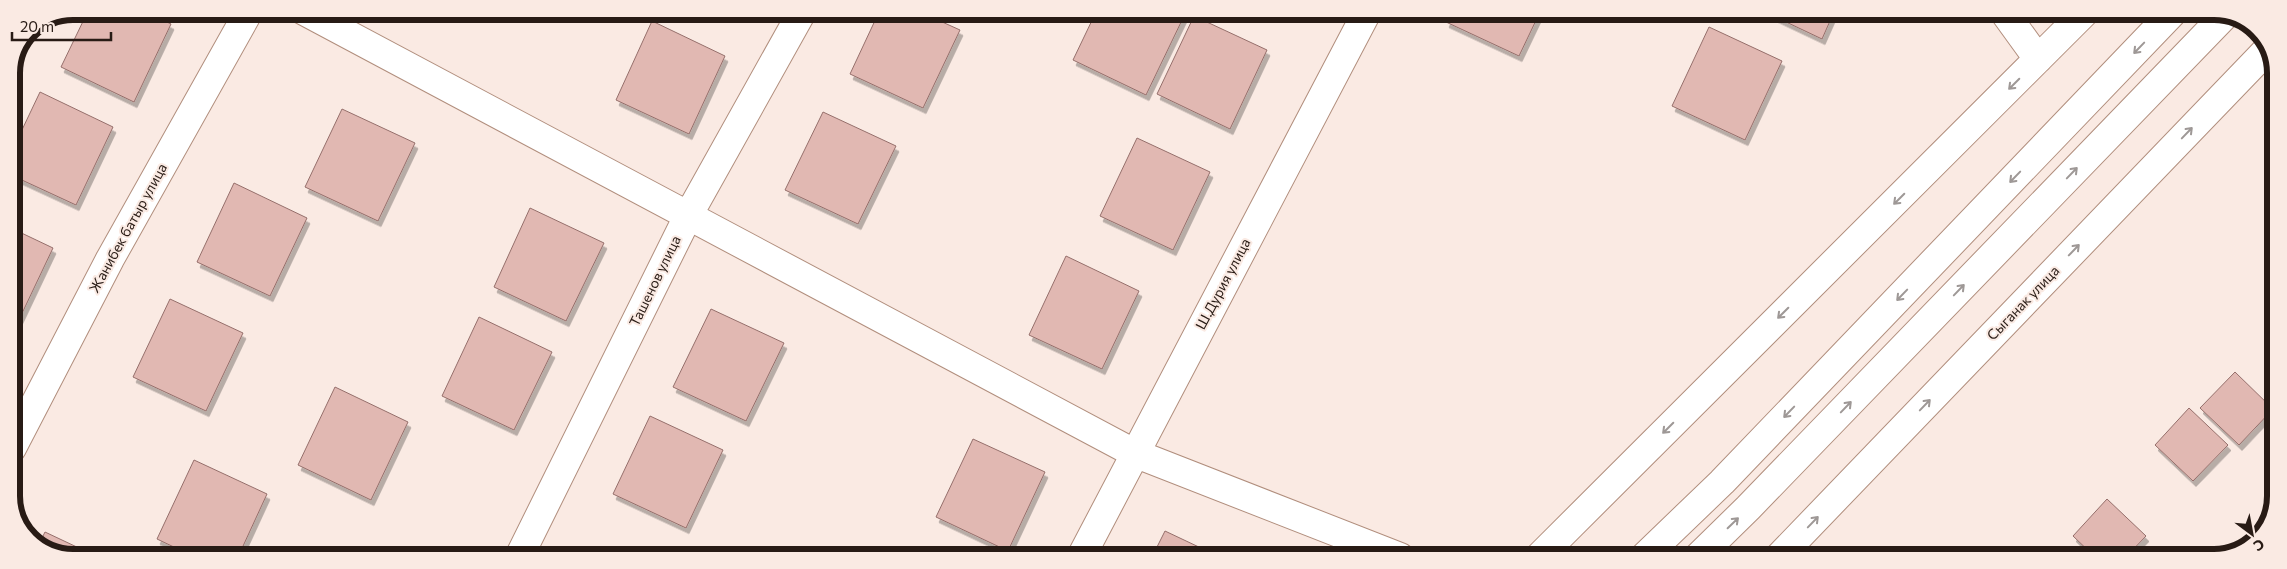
<svg xmlns="http://www.w3.org/2000/svg" width="2287" height="569" viewBox="0 0 2287 569" font-family="Commissioner,sans-serif">
<style>
.building{fill:#e1b8b2;stroke:#956f6b;filter:url(#shadow)}
.lines{fill:none;stroke-linecap:round;stroke-linejoin:round}
.minor-casing{stroke:#b18e7d;stroke-width:30}
.highway-casing{stroke:#b18e7d;stroke-width:30}
.minor{stroke:#fff;stroke-width:28}
.highway{stroke:#fff;stroke-width:28}
.oneway{stroke:#9e9896}
.labels{text-anchor:middle;stroke-width:4;stroke-linejoin:round;paint-order:stroke}
.street-label{font-size:14px;fill:#281b15;stroke:#faeae3}
.rim{fill:none;stroke:#281b15;stroke-width:6}
</style>
<defs>
<filter id="shadow"><feDropShadow dx="3" dy="5.5" stdDeviation="0" flood-color="#0004"/></filter>
</defs>
<rect width="100%" height="100%" fill="#faeae3"/>
<path class="building" d="M88,11H145L171,24L134,102L61,67Z
M879,12H920L960,30L923,108L850,74Z
M1096,12H1174L1184,16L1146,95L1073,60Z
M1451,12H1540L1519,56L1446,22Z
M1765,12H1834L1822,39Z
M1194,16L1267,50L1230,129L1157,94Z
M652,21L725,56L689,134L616,100Z
M1709,27L1782,61L1745,140L1672,106Z
M40,92L113,127L76,205L11,175V153Z
M342,109L415,143L378,221L305,187Z
M823,112L896,146L858,224L785,190Z
M1137,138L1210,172L1173,250L1100,216Z
M234,183L307,218L270,296L197,262Z
M530,208L604,243L566,321L494,287Z
M11,228L53,248L16,326L12,324Z
M1066,256L1139,291L1102,369L1029,335Z
M170,299L243,333L206,411L133,377Z
M711,309L784,343L746,421L673,387Z
M479,317L552,352L514,430L442,396Z
M2235,372L2273,409L2239,445L2200,408Z
M335,387L408,422L371,500L298,465Z
M2189,408L2228,445L2193,481L2155,445Z
M650,416L723,450L686,528L613,494Z
M973,439L1045,472L1008,551L936,517Z
M194,460L267,494L238,557H195L157,539Z
M2107,499L2146,536L2125,558H2096L2073,536Z
M1165,531L1220,557H1152Z
M45,532L98,557H61L39,544Z"/>
<g class="lines">
<g class="minor-casing">
<path id="minor" d="M304,11L1134,453L1400,557
M2004,12L2038,59
M12,448L110,259L249,11
M519,557L688,216L802,12
M1081,557L1367,12
M1539,557L2085,12
M1779,557L2268,49"/>
</g>
<g class="highway-casing">
<path id="highway" d="M1644,557L1722,482L2173,12
M1698,557L1748,508L2227,13"/>
</g>
<use href="#minor" class="minor"/>
<use href="#highway" class="highway"/>
</g>
<defs><path id="oneway-shaft" d="M-6 0H5M1.5-3L5.5 0L1.5 3" fill="none" stroke-width="1.6" stroke-linecap="round" stroke-linejoin="round" transform="scale(1.25)"/></defs>
<g class="oneway">
<use href="#oneway-shaft" transform="translate(2139 48) rotate(134)"/>
<use href="#oneway-shaft" transform="translate(2014 84) rotate(135)"/>
<use href="#oneway-shaft" transform="translate(2187 133) rotate(-46)"/>
<use href="#oneway-shaft" transform="translate(2072 173) rotate(-46)"/>
<use href="#oneway-shaft" transform="translate(2015 177) rotate(134)"/>
<use href="#oneway-shaft" transform="translate(1899 199) rotate(135)"/>
<use href="#oneway-shaft" transform="translate(2074 250) rotate(-46)"/>
<use href="#oneway-shaft" transform="translate(1959 290) rotate(-46)"/>
<use href="#oneway-shaft" transform="translate(1902 295) rotate(134)"/>
<use href="#oneway-shaft" transform="translate(1783 313) rotate(135)"/>
<use href="#oneway-shaft" transform="translate(1925 405) rotate(-46)"/>
<use href="#oneway-shaft" transform="translate(1846 407) rotate(-46)"/>
<use href="#oneway-shaft" transform="translate(1789 412) rotate(134)"/>
<use href="#oneway-shaft" transform="translate(1668 428) rotate(135)"/>
<use href="#oneway-shaft" transform="translate(1813 522) rotate(-46)"/>
<use href="#oneway-shaft" transform="translate(1733 523) rotate(-44)"/>
</g>
<g class="labels">
<g class="street-label">
<text transform="translate(128 228) rotate(-61)" y="5">Жанибек батыр улица</text>
<text transform="translate(655 281) rotate(-64)" y="5">Ташенов улица</text>
<text transform="translate(1223 284) rotate(-62)" y="5">Ш.Дурия улица</text>
<text transform="translate(2023 303) rotate(-46)" y="5">Сыганак улица</text>
</g>
</g>
<path d="M0 0H2287V569H0ZM73 20H2214A53 53 0 0 1 2267 73V496A53 53 0 0 1 2214 549H73A53 53 0 0 1 20 496V73A53 53 0 0 1 73 20Z" fill="#faeae3" fill-rule="evenodd"/>
<path class="rim" d="M73 20H2214A53 53 0 0 1 2267 73V496A53 53 0 0 1 2214 549H73A53 53 0 0 1 20 496V73A53 53 0 0 1 73 20Z"/>
<g transform="translate(2252 534) rotate(148)" stroke="#faeae3" stroke-width="4" paint-order="stroke">
<path d="M0-4L9 19L0 12L-9 19Z" fill="#281b15"/>
<text y="-8" font-size="14" font-weight="bold" text-anchor="middle" fill="#281b15">С</text>
</g>
<path d="M12 32v8h99v-8" fill="none" stroke="#281b15" stroke-width="2.5"/>
<text x="20" y="32" font-size="15" fill="#281b15" stroke="#faeae3" stroke-width="4" paint-order="stroke">20 m</text>
</svg>
